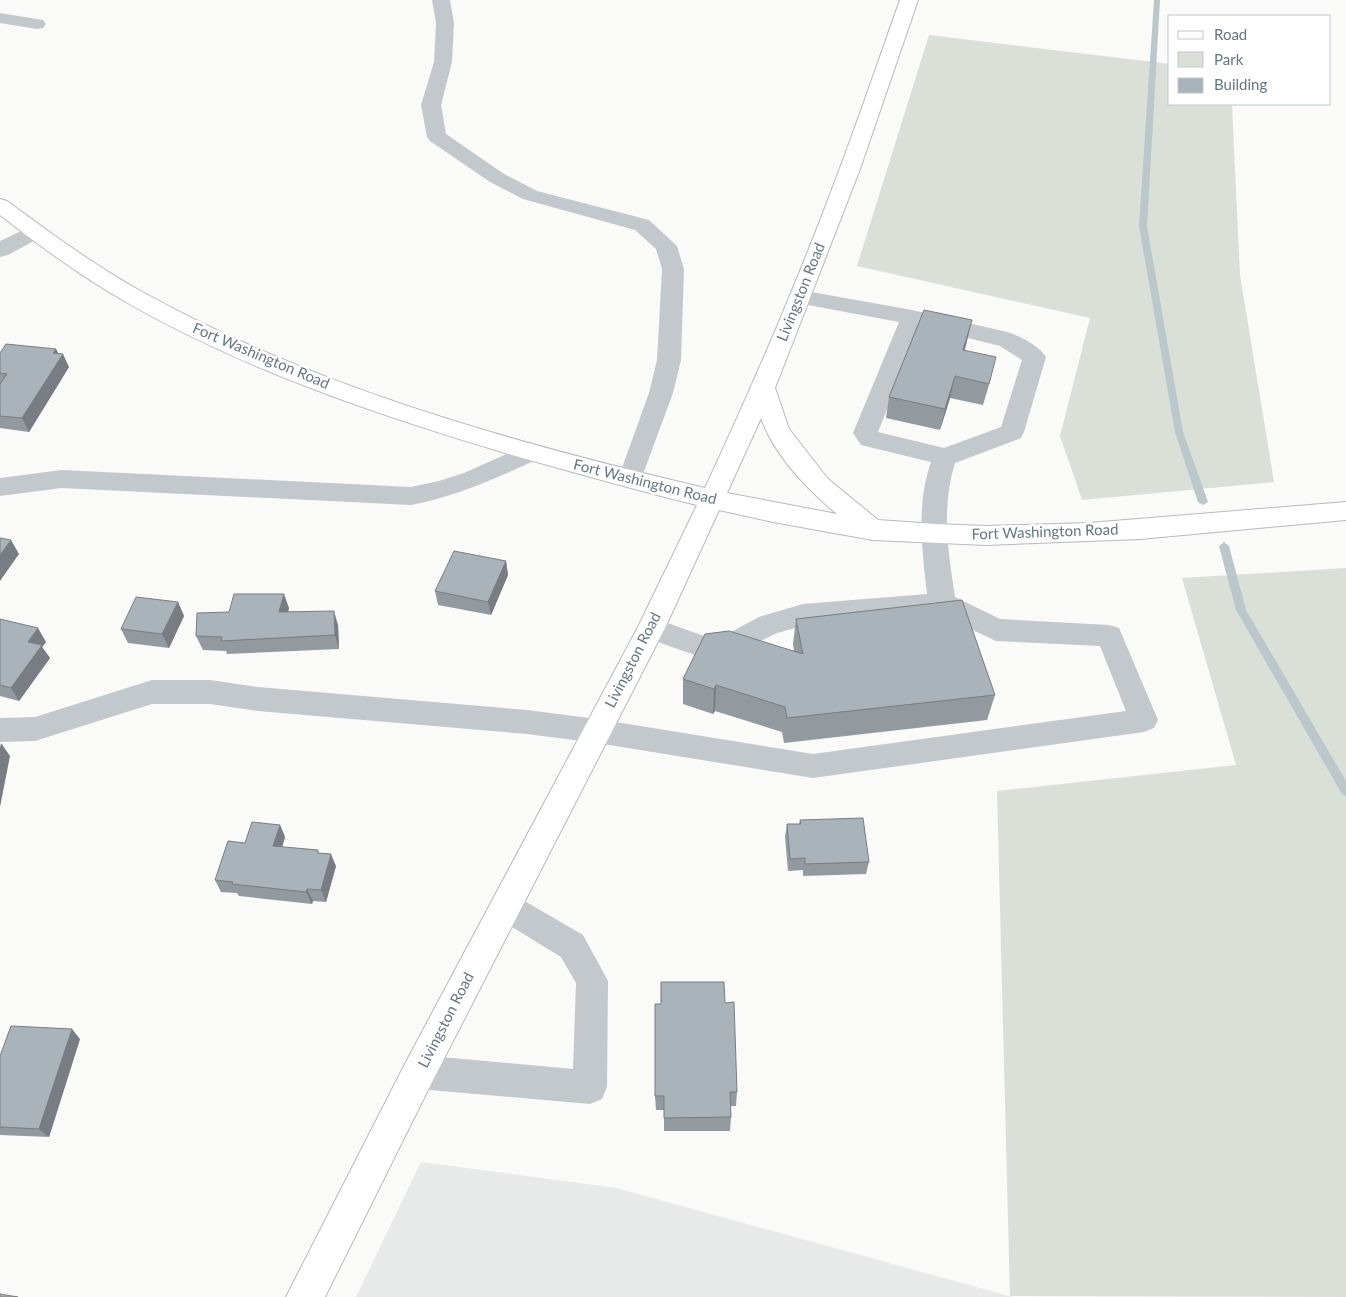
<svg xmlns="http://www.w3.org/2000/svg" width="1346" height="1297" viewBox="0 0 1346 1297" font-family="Lato,sans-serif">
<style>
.built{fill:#e8e9e9}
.green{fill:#dadfd7}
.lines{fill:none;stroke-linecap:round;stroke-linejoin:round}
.stream{fill:#bbc7cb;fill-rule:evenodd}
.major-casing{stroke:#b5babe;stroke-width:2}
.minor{fill:#c3c8cc;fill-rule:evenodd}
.major{fill:#fff;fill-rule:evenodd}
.wall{fill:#929a9f}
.shaded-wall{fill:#777d82}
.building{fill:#aab3b9;stroke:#777d82}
.labels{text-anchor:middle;stroke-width:5;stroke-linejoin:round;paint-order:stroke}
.street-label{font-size:15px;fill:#657683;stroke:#fff}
</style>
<rect width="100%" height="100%" fill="#fafaf8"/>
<path class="built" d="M421,1162L616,1188L1013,1297H356Z"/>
<path class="green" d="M929,35L1170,64V104H1232L1240,275L1274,482L1082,500L1060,436L1090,318L857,266Z
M1346,568V1297L1010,1296L997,791L1236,765L1182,578Z"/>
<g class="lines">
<path class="stream" d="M1154,0H1160L1147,226L1183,432L1208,502L1203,505L1198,502L1175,432L1139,226Z
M1224,542L1229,546L1246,610L1346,781V796L1342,794L1236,610L1219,546Z"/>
<g class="major-casing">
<path id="major" d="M900,0H918L860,169L775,388L789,429L828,479L878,520L935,524L986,526L1089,523L1346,502V520L1140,539L986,545L873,540L773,522L719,510L665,628L431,1084L325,1297H286L407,1060L638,627L697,505C635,490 573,472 512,455C377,415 241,369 119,298C77,273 38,245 0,215V199L7,201C49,232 91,263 137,289C312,387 510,442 705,488C754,383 800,276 840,168C861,112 880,56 900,0ZM761,418C774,455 808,490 837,514L727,493Z"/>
</g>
<path class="minor" d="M432,0H450L454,23L452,62L441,105L446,134L504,174L537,191L649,220L677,246L684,269L681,360L673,393L639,485L630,488L621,485L618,479L649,393L657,360L662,269L656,249L635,230L523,199L490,182L430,141L427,137L421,105L434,62L436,23Z
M0,13L43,20L46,24L43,28L37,29L0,23Z
M34,225L41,227L45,232L41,237L8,255L0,257V241Z
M800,290L912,310L1007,332C1020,336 1039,346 1046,357L1024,432L1021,438L955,463C941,507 948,552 955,597L1000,619L1109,625L1119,628L1158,720L1154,728L1144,732L813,778L597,743L527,734L258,711L210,704H152L35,741L0,742V718L35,717L152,680H210L258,687L527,710L597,719L813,754L1126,711L1100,646L996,641L939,614L803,626L777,633L733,654L703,658L641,636L637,628L641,620L651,617L704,636L729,633L759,617L803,604L927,594C922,550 916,505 931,462L861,445L853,433L899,322L792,302L789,297L792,292ZM920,326L1000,346L1022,360L1001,427L944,448L878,432Z
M531,443L540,446L543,452L540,458C497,478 457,496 411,505L62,488L0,496V478L62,470L411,487L439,481L464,473Z
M505,892L516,896L583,935L608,981L607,1087L602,1099L590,1104L419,1089L407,1084L402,1072L407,1060L419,1055L573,1069L576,983L561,957L494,916L489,906L494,896Z"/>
<use href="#major" class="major"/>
</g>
<path class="wall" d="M967,341L965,350L991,378L983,405L950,398L940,430L886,418L889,397Z
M56,349L58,353L69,367L29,432L0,428V353Z
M506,561L508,575L491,615L438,605L435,591Z
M178,602L184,616L169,648L128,643L121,629Z
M289,608L288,612L338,625L339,649L227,654L226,651L203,650L196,636L229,612Z
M0,619L46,642L42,647L50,658L19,701L0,696Z
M796,619L995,695L987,720L784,743L782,732L715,711L713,714L683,704V679L794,651L793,644Z
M800,820L869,862L866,874L803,876V870L788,871L785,837L787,824H799Z
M280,825L285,837L282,847L319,853L336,866L326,902L313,901L312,904L239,896L237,893L221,892L215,880L245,843Z
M725,1003L737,1092L736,1106H731V1117L730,1131H664V1110H656L655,1096L661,1004Z
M80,1039L49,1137L0,1135V1056Z"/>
<path class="shaded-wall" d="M972,320L967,341L958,371L963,350Z
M56,349L60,357L63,354L69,367L29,432L22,418L53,353Z
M955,376L950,398L940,430L945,409Z
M11,540L19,554L0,581V555Z
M506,561L508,575L491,615L488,602Z
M284,594L289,608L284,625L279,612Z
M178,602L184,616L169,648L162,634Z
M334,611L338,625L339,649L335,635Z
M38,628L46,642L42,647L50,658L19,701L11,688L28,642Z
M716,685L715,711L713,714L714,689Z
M1,743L10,756L0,807V748Z
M280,825L285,837L279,858L273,846Z
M331,854L336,866L326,902L321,890Z
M307,889L313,901L312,904L306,892Z
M72,1029L80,1039L49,1137L39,1129Z"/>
<path class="building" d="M924,310L972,320L963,350L996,357L989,384L955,376L945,409L889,397Z
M6,344L56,349L53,353L63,354L22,418L0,416V384L7,374L0,373V353Z
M0,538L11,540L0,555Z
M454,551L506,561L488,602L435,591Z
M234,594H284L279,612L334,611L335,635L221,641L222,637L196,636L197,613L229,612Z
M136,597L178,602L162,634L121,629Z
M962,600L995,695L787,718L785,707L716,685L714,689L683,679L705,634L729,631L803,654L796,619Z
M0,619L38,628L28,642L42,645L11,688L0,685Z
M863,818L869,862L805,864V858L790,859L787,824H801L800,820Z
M252,822L280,825L273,846L318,850V853L331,854L321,890L307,889L306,892L232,884L233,882L215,880L228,841L245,843Z
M661,982H724L725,1003L734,1002L737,1092H730L731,1117L664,1118V1096H655V1004H661Z
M11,1026L72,1029L39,1129L0,1127V1056Z
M0,1294L18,1297H0Z"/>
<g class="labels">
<g class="street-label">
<text transform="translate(801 292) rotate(-68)" y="5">Livingston Road</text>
<text transform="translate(261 356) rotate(23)" y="5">Fort Washington Road</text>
<text transform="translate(645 482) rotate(14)" y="5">Fort Washington Road</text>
<text transform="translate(1045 532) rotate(-2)" y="5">Fort Washington Road</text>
<text transform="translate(633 660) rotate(-63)" y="5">Livingston Road</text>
<text transform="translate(446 1020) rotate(-63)" y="5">Livingston Road</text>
</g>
</g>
<rect x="1168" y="15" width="162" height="90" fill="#ffffff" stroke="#c1c8cd"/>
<rect x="1178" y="31" width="25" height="8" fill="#ffffff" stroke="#c1c8cd"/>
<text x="1214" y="40" font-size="15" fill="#657683">Road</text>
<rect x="1178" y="52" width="25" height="15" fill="#dadfd7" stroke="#c1c8cd"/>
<text x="1214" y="65" font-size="15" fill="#657683">Park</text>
<rect x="1178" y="78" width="25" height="15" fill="#aab3b9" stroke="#c1c8cd"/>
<text x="1214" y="90" font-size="15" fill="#657683">Building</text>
</svg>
